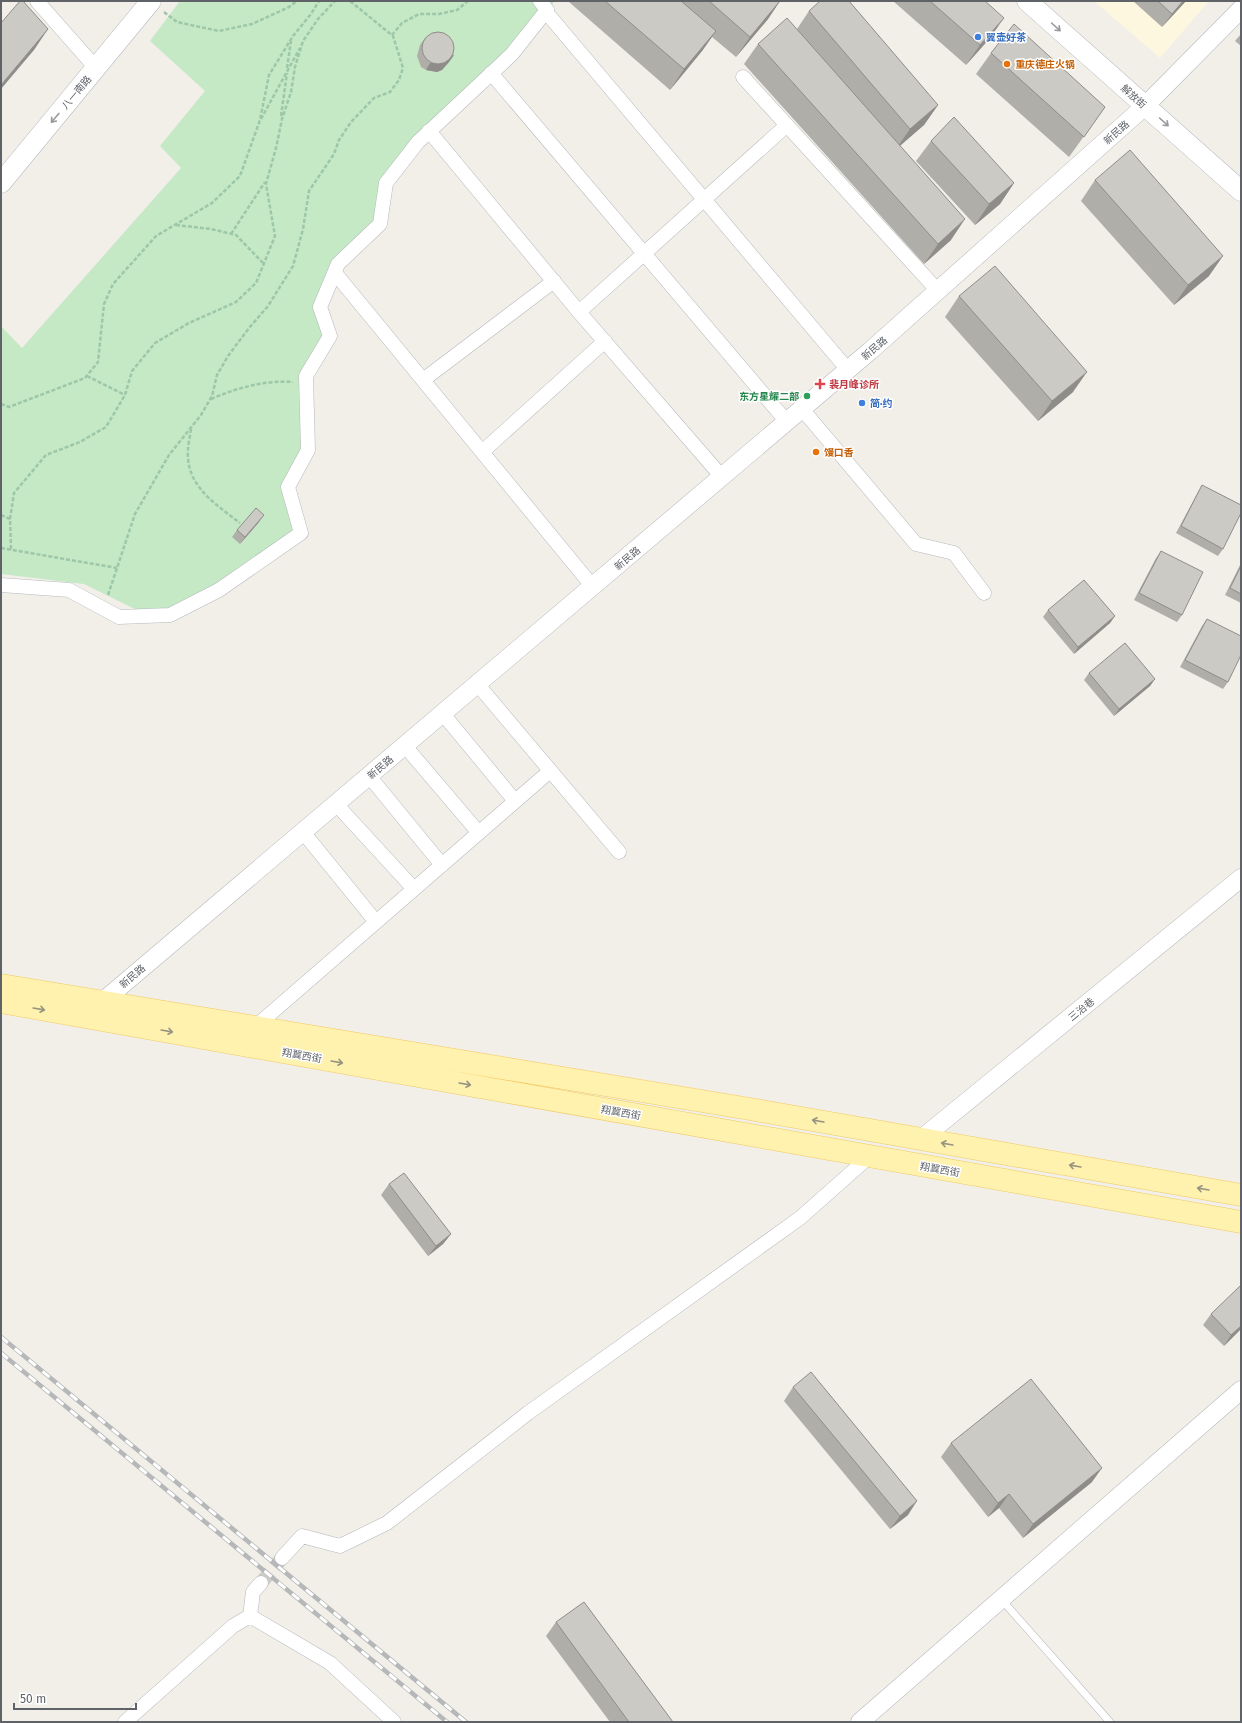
<svg xmlns="http://www.w3.org/2000/svg" width="1242" height="1723" viewBox="0 0 1242 1723" font-family="'Fira Sans','Noto Sans SC',sans-serif">
<style>
.commercial{fill:#fef7e0}
.green{fill:#c5e8c5}
.lines{fill:none;stroke-linecap:round;stroke-linejoin:round}
.minor-tunnel{stroke:#ccccc8;stroke-width:14;stroke-dasharray:14 7;stroke-linecap:butt}
.service-casing{stroke:#b5b8bc;stroke-width:8}
.minor-casing{stroke:#b5b8bc;stroke-width:15}
.tertiary-casing{stroke:#b5b8bc;stroke-width:19}
.secondary-casing{stroke:#b6babf;stroke-width:21}
.primary-casing{stroke:#f2c960;stroke-width:23}
.path{stroke:#9cc7a9;stroke-width:2.5;stroke-dasharray:4 2;stroke-linecap:butt}
.service{stroke:#fff;stroke-width:7}
.minor{stroke:#fff;stroke-width:14}
.tertiary{stroke:#fff;stroke-width:18}
.secondary{stroke:#fff;stroke-width:20}
.primary{stroke:#fff2af;stroke-width:22}
.rail-casing{stroke:#b6b7b8;stroke-width:4.5}
.rail{stroke:#fff;stroke-width:3;stroke-dasharray:9;stroke-linecap:butt}
.wall{fill:#afaea9}
.shaded-wall{fill:#8f8d8a}
.building{fill:#cccac5;stroke:#8f8d8a}
.oneway{stroke:#979a9d}
.oneway2{stroke:#979581}
.shop-dot{fill:#3f7fe0;stroke:#fff;stroke-width:1.5}
.food-dot{fill:#e8710a;stroke:#fff;stroke-width:1.5}
.health-dot{fill:#e0444e;stroke:#fff;stroke-width:1.5}
.leisure-dot{fill:#2e9e5b;stroke:#fff;stroke-width:1.5}
.labels{text-anchor:middle;stroke-width:3;stroke-linejoin:round;paint-order:stroke}
.shop-label{font-size:10px;font-weight:bold;fill:#366cbe;stroke:#fff;text-anchor:start}
.food-label{font-size:10px;font-weight:bold;fill:#c56008;stroke:#fff;text-anchor:start}
.street-label{font-size:10px;fill:#5f6368;stroke:#fff}
.health-label{font-size:10px;font-weight:bold;fill:#be3a42;stroke:#fff;text-anchor:start}
.leisure-label{font-size:10px;font-weight:bold;fill:#27864d;stroke:#fff;text-anchor:end}
</style>
<rect width="100%" height="100%" fill="#f1efe8"/>
<path class="commercial" d="M1094,1H1209L1160,58Z"/>
<path class="green" d="M180,1H555L509,57L383,188L380,224L338,264L320,307L330,336L306,375L308,457L284,493L301,533L219,590L149,616L84,584L1,574V326L22,348L181,168L160,146L205,91L150,41Z"/>
<g class="lines">
<path class="minor-tunnel" d="M261,1583L282,1558"/>
<g class="service-casing">
<path id="service" d="M1001,1599L1110,1722"/>
</g>
<g class="minor-casing">
<path id="minor" d="M37,1L96,68
M546,12L848,370
M491,73L787,422
M743,77L938,291
M429,131L579,312L722,477
M335,273L593,587
M579,312L787,125
M423,380L554,281
M802,409L916,544L954,553L984,593
M482,452L605,341
M1,585L69,590L119,617L170,615L219,590L301,533L288,487L308,450L306,376L330,336L320,307L338,264L380,224L386,183L418,142L512,54L547,10L540,1
M478,685L619,852
M443,714L515,801
M405,746L479,833
M369,776L442,865
M336,804L414,889
M303,832L376,922
M255,1027L550,771
M282,1558L302,1536L340,1546L387,1523L528,1413L800,1218L870,1156
M250,1616L330,1663L394,1722
M250,1616L253,1592L261,1583
M125,1722L233,1626L250,1616"/>
</g>
<g class="tertiary-casing">
<path id="tertiary" d="M102,1002L870,351L1145,106L1241,9
M921,1139L1241,878
M860,1722L1241,1390"/>
</g>
<g class="secondary-casing">
<path id="secondary" d="M1027,1L1241,191
M1,183L151,1"/>
</g>
<g class="primary-casing">
<path id="primary" d="M1,985L744,1108L1241,1195
M1,1002L1241,1222"/>
</g>
<path class="path" d="M164,12L177,22L219,31L252,24L289,7L297,1
M392,35L402,23L419,14H439L457,10L468,1
M287,68L291,41
M281,116L287,73
M261,119L300,48
M176,225L211,229L236,235L263,263
M231,234L265,182
M87,376L125,395
M211,399C237,388 264,380 293,382
M1,404L9,407L85,378L98,362L104,304L113,284L156,236L212,203L240,176L260,120L269,75L293,36L311,14L319,1
M191,429C190,438 187,448 188,457C189,488 218,506 240,523
M1,515L10,519
M1,548L117,568
M11,549L10,519L14,493L46,455L80,442L106,427L125,395L132,371L155,343L189,323L236,302L256,283L275,236L266,184L276,148L282,119L291,92L295,67L303,41L318,19L335,1
M108,595L135,514L169,455L201,415L212,396L217,375L228,356L249,328L268,306L293,266L303,229L309,191L334,154L339,140L351,122L374,98L390,92L399,80L403,68L393,36L350,1"/>
<use href="#service" class="service"/>
<use href="#minor" class="minor"/>
<use href="#tertiary" class="tertiary"/>
<use href="#secondary" class="secondary"/>
<use href="#primary" class="primary"/>
<g class="rail-casing">
<path id="rail" d="M1,1337L466,1722
M1,1353L447,1722"/>
</g>
<use href="#rail" class="rail"/>
</g>
<path class="wall" d="M570,1H780L768,19L736,57L712,37L702,51L670,90L569,2Z
M893,1H985L990,38L966,65Z
M1133,1H1186L1162,27Z
M809,11L938,105L924,125L900,146L951,240L924,264L744,64L758,44L797,29Z
M1241,34V46L1235,41Z
M425,38L454,55L449,62L442,70L437,72L426,70L421,67L417,56L420,45Z
M991,53L1105,107L1069,157L976,74Z
M931,141L1014,183L1000,204L975,225L916,161Z
M1095,180L1209,276L1174,305L1081,201Z
M959,296L1073,392L1038,421L945,317Z
M1202,485L1223,549L1218,556L1176,533L1198,492Z
M259,522L240,544L232,537L237,530Z
M1161,551L1182,615L1177,622L1134,600L1156,558Z
M1241,563V603L1225,595Z
M1048,610L1115,616L1110,623L1074,654L1043,617Z
M1207,619L1228,682L1223,689L1180,667L1202,626Z
M1089,673L1155,679L1150,686L1114,716L1084,680Z
M389,1184L451,1234L443,1244L428,1256L381,1195Z
M1211,1314L1241,1329L1224,1346L1203,1325Z
M793,1387L908,1515L890,1529L784,1401Z
M951,1443L1092,1482L1023,1538L999,1508L988,1517L941,1457Z
M556,1622L673,1722H610L546,1636Z"/>
<path class="shaded-wall" d="M780,1L768,19L736,57L750,37Z
M1183,1H1186L1162,27L1172,14Z
M1004,18L990,38L966,65L980,45Z
M48,29L34,50L1,89V85Z
M716,31L702,51L670,90L684,69Z
M454,55L449,62L442,70L437,72L426,70L430,63Z
M938,105L924,125L896,149L910,129Z
M1014,183L1000,204L975,225L989,204Z
M965,219L951,240L924,264L938,244Z
M1223,256L1209,276L1174,305L1188,285Z
M1087,372L1073,392L1038,421L1052,401Z
M264,515L259,522L240,544L245,537Z
M1115,616L1110,623L1074,654L1078,647Z
M1155,679L1150,686L1114,716L1119,709Z
M451,1234L443,1244L428,1256L436,1246Z
M1241,1326V1329L1224,1346L1231,1335Z
M1102,1468L1092,1482L1023,1538L1033,1524Z
M1009,1494L999,1508L988,1517L998,1503Z
M917,1501L908,1515L890,1529L900,1516Z"/>
<path class="building" d="M20,1H23L48,29L1,85V23Z
M605,1H681L716,31L684,69Z
M709,1H780L750,37Z
M820,1H849L938,105L910,129L809,11Z
M930,1H985L1004,18L980,45Z
M1158,1H1183L1172,14Z
M787,18L965,219L938,244L758,44Z
M1014,24L1105,107L1084,137L991,53Z
M422 48a16 16 0 1 1 32 0a16 16 0 1 1-32 0Z
M954,117L1014,183L989,204L931,141Z
M1130,150L1223,256L1188,285L1095,180Z
M995,266L1087,372L1052,401L959,296Z
M1202,485L1241,505V513L1223,549L1181,526Z
M256,508L264,515L245,537L237,530Z
M1161,551L1203,572L1182,615L1139,593Z
M1241,566V594L1230,588Z
M1084,580L1115,616L1078,647L1048,610Z
M1207,619L1241,636V655L1228,682L1185,660Z
M1125,643L1155,679L1119,709L1089,673Z
M404,1173L451,1234L436,1246L389,1184Z
M1241,1285V1326L1231,1335L1211,1314Z
M811,1372L917,1501L900,1516L793,1387Z
M1031,1379L1102,1468L1033,1524L1009,1494L998,1503L951,1443Z
M584,1602L673,1722H629L556,1622Z"/>
<defs><path id="oneway-shaft" d="M-6 0H5M1.5-3L5.5 0L1.5 3" fill="none" stroke-width="1.6" stroke-linecap="round" stroke-linejoin="round"/></defs>
<g class="oneway">
<use href="#oneway-shaft" transform="translate(1056 27) rotate(42)"/>
<use href="#oneway-shaft" transform="translate(55 118) rotate(130)"/>
<use href="#oneway-shaft" transform="translate(1164 122) rotate(42)"/>
</g>
<g class="oneway2">
<use href="#oneway-shaft" transform="translate(39 1009) rotate(10)"/>
<use href="#oneway-shaft" transform="translate(167 1031) rotate(10)"/>
<use href="#oneway-shaft" transform="translate(337 1062) rotate(10)"/>
<use href="#oneway-shaft" transform="translate(465 1084) rotate(10)"/>
<use href="#oneway-shaft" transform="translate(818 1121) rotate(-170)"/>
<use href="#oneway-shaft" transform="translate(947 1144) rotate(-170)"/>
<use href="#oneway-shaft" transform="translate(1075 1166) rotate(-170)"/>
<use href="#oneway-shaft" transform="translate(1203 1189) rotate(-170)"/>
</g>
<g class="shop-dot">
<circle cx="978" cy="37" r="4"/>
<circle cx="862" cy="403" r="4"/>
</g>
<g class="food-dot">
<circle cx="1007" cy="64" r="4"/>
<circle cx="816" cy="452" r="4"/>
</g>
<path class="health-dot" d="M818 378h4v4h4v4h-4v4h-4v-4h-4v-4h4z"/>
<circle class="leisure-dot" cx="807" cy="396" r="4"/>
<g class="labels">
<g class="shop-label">
<text x="986" y="41">翼壶好茶</text>
<text x="870" y="407">简·约</text>
</g>
<g class="food-label">
<text x="1015" y="68">重庆德庄火锅</text>
<text x="824" y="456">馒口香</text>
</g>
<g class="street-label">
<text transform="translate(76 92) rotate(-50)" y="4">八一南路</text>
<text transform="translate(1134 96) rotate(42)" y="4">解放街</text>
<text transform="translate(1116 132) rotate(-42)" y="4">新民路</text>
<text transform="translate(874 348) rotate(-41)" y="4">新民路</text>
<text transform="translate(627 558) rotate(-40)" y="4">新民路</text>
<text transform="translate(380 767) rotate(-40)" y="4">新民路</text>
<text transform="translate(132 976) rotate(-41)" y="4">新民路</text>
<text transform="translate(1081 1009) rotate(-39)" y="4">三治巷</text>
<text transform="translate(302 1055) rotate(10)" y="4">翔翼西街</text>
<text transform="translate(621 1112) rotate(10)" y="4">翔翼西街</text>
<text transform="translate(940 1169) rotate(10)" y="4">翔翼西街</text>
</g>
<g class="health-label">
<text x="829" y="388">裴月峰诊所</text>
</g>
<g class="leisure-label">
<text x="799" y="400">东方星耀二部</text>
</g>
</g>
<rect width="1242" height="1723" fill="none" stroke="#5f6368" stroke-width="4"/>
<path d="M14 1703v6h122v-6" fill="none" stroke="#5f6368" stroke-width="2"/>
<text x="20" y="1703" font-size="12" fill="#5f6368" stroke="#ffffff" stroke-width="3" paint-order="stroke">50 m</text>
</svg>
